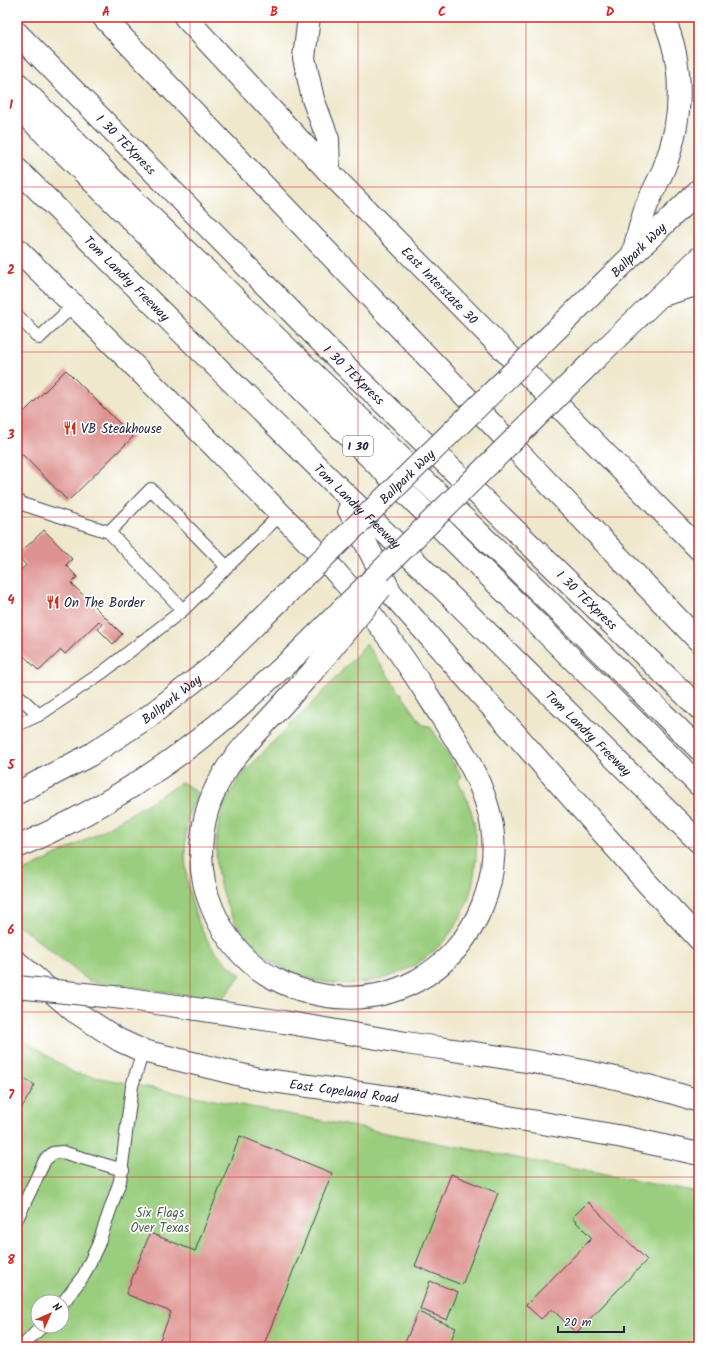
<svg xmlns="http://www.w3.org/2000/svg" width="716" height="1364" viewBox="0 0 716 1364" font-family="Kalam,sans-serif">
<style>
.green{fill:#9acd7d;stroke:#5e785c;fill-rule:evenodd}
.building{fill:#de9390}
.lines{fill:none;stroke-linecap:round;stroke-linejoin:round}
.service-casing{stroke:#414051;stroke-width:14}
.secondary-casing{stroke:#414051;stroke-width:24}
.motorway-casing{stroke:#414051;stroke-width:24}
.service{stroke:#fff;stroke-width:12}
.secondary{stroke:#fff;stroke-width:22}
.motorway{stroke:#fff;stroke-width:22}
.secondary-bridge-casing{stroke:#414051;stroke-width:24;stroke-linecap:butt}
.secondary-bridge{stroke:#fff;stroke-width:22}
.grid{fill:none;stroke:#d62828;stroke-width:1;stroke-opacity:0.55}
.labels{text-anchor:middle;stroke-width:3.5;stroke-linejoin:round;paint-order:stroke}
.shield{fill:#fff;stroke:#646476;stroke-width:1}
.shield-label{font-size:12px;font-weight:bold;fill:#22223b}
.street-label{font-size:13px;fill:#22223b;stroke:#fff}
.poi-label{font-size:13px;fill:#22223b;stroke:#fff;text-anchor:start}
.park-label{font-size:13px;fill:#4c5e52;stroke:#fff}
.neatline{fill:none;stroke:#d62828;stroke-width:1.5}
.grid-label{font-size:13px;text-anchor:middle;font-weight:bold;fill:#d62828}
</style>
<rect width="100%" height="100%" fill="#fff"/>
<filter id="ink" filterUnits="userSpaceOnUse"><feTurbulence type="fractalNoise" baseFrequency=".025" numOctaves="2"/><feDisplacementMap in="SourceGraphic" scale="8" xChannelSelector="R" yChannelSelector="G"/><feConvolveMatrix kernelMatrix="1 2 1 2 8 2 1 2 1" color-interpolation-filters="sRGB"/></filter>
<filter id="wash" filterUnits="userSpaceOnUse"><feTurbulence type="fractalNoise" baseFrequency=".012" numOctaves="4" result="noise"/><feDisplacementMap in="SourceGraphic" scale="16" xChannelSelector="R" yChannelSelector="G"/><feGaussianBlur stdDeviation="0.9" result="paint"/><feColorMatrix in="noise" values="0 0 0 0 0 0 0 0 0 0 0 0 0 0 0 0 0 1.4 0 .05"/><feComposite in="paint" operator="in"/></filter>
<g filter="url(#wash)">
<rect width="100%" height="100%" fill="#efe8cd"/>
<path class="green" d="M366,644L423,725L430,726L462,776L458,781C474,809 479,836 475,868C461,1005 271,1027 224,898C213,867 213,829 227,799C241,770 282,734 304,711C326,690 345,667 366,644Z
M182,782L198,793C194,801 190,810 188,819C180,858 189,921 216,952C223,961 233,968 241,975L222,1000L89,981L17,924V874C75,848 129,816 182,782Z
M17,1036L74,1073L699,1193V1347H17ZM38,1302H62V1326H38Z"/>
<g id="blocks">
<path class="building" d="M66,370L133,437L68,501L17,449V419Z
M44,530L72,559L66,565L77,577L71,583L122,634L113,644L98,629L102,624L99,621L65,654L61,650L39,671L17,649V574L26,565L17,556Z
M17,1075L35,1085L17,1116Z
M240,1136L332,1173L263,1347H157L171,1312L126,1294L150,1233L195,1251Z
M451,1174L498,1193L462,1285L415,1266Z
M588,1202L647,1260L576,1333L552,1309L541,1319L526,1305L592,1238L572,1218Z
M430,1281L458,1292L447,1320L420,1309Z
M418,1312L456,1328L448,1347H403Z"/>
</g>
</g>
<g filter="url(#ink)">
<use href="#blocks" fill-opacity="0" stroke="#414051" stroke-width="1"/>
<g class="lines">
<g class="service-casing">
<path id="service" d="M17,315L39,338L74,305
M17,500L25,505L109,532L183,610L280,515
M109,532L151,489L227,567
M17,694L39,715L103,672L183,610
M17,725L39,715
M17,1219L45,1160L53,1153L62,1152L123,1170
M62,1304L84,1275L98,1245L120,1181L132,1086L143,1051
M22,1347L42,1326"/>
</g>
<g class="secondary-casing">
<g id="secondary">
<path id="s1" d="M185,17L329,172L699,549"/>
<path d="M309,17L304,58L313,99L328,139L329,172"/>
<path d="M17,249C92,323 166,397 239,472C273,507 309,541 341,578C375,616 405,659 432,702C453,735 476,768 487,805C508,871 477,949 416,981C371,1005 320,1002 275,979C247,965 225,939 213,910C193,865 199,811 226,770C235,755 247,743 259,730C277,711 295,691 313,671"/>
<path d="M633,254C637,238 641,222 646,207C651,194 659,181 664,168C683,120 685,65 663,17"/>
<path d="M666,294L699,284"/>
<path id="s2" d="M563,323L699,190"/>
<path d="M597,357L699,258"/>
<path id="s3" d="M17,793L90,755L148,717L212,667L261,619"/>
<path d="M17,847C89,816 157,774 217,725C245,702 271,678 297,654"/>
<path id="s4" d="M17,962L74,1011L119,1040L143,1051L258,1079L411,1100L623,1137L699,1154"/>
<path d="M406,1043C506,1058 603,1069 699,1101"/>
</g>
</g>
<g class="motorway-casing">
<g id="motorway">
<path d="M103,17L699,641"/>
<path id="s5" d="M17,33L336,357L699,708"/>
<path d="M17,83L131,198L504,557L699,749"/>
<path d="M17,106L699,785"/>
<path id="s6" d="M17,169L338,487L422,568L699,842"/>
<path d="M349,510L391,593L647,883L699,939"/>
</g>
</g>
<use href="#service" class="service"/>
<use href="#secondary" class="secondary"/>
<use href="#motorway" class="motorway"/>
<g class="secondary-bridge-casing">
<g id="secondary-bridge">
<path id="s7" d="M261,619L563,323"/>
<path d="M297,654L597,357"/>
<path d="M313,671L381,588"/>
<path d="M17,987L123,998L284,1022L406,1043"/>
</g>
</g>
<use href="#secondary-bridge" class="secondary-bridge"/>
</g>
</g>
<path class="grid" d="M190,17V1347M358,17V1347M526,17V1347M17,187H699M17,352H699M17,517H699M17,682H699M17,847H699M17,1012H699M17,1177H699"/>
<defs>
<g id="restaurant-bare" transform="scale(1.08)"><path d="M-5-6h1v4h1v-4h1v4h1v-4h1v5L-1.5 .5V6h-2V.5L-5-1ZM5-6V6H3V1.5H1.5Q1.5-4 5-6Z" fill="#c8321e" stroke="#fff" stroke-width="2.5" paint-order="stroke"/></g>
</defs>
<g fill-rule="evenodd">
<use href="#restaurant-bare" x="70" y="428"/>
<use href="#restaurant-bare" x="53" y="602"/>
</g>
<g class="labels">
<rect class="shield" x="343" y="436" width="30" height="20" rx="3"/>
<g class="shield-label">
<text x="358" y="450">I 30</text>
</g>
<g class="street-label">
<text dy="5" stroke="none"><textPath href="#s5" startOffset="156">I 30 TEXpress</textPath></text>
<text dy="5" stroke="none"><textPath href="#s2" startOffset="105">Ballpark Way</textPath></text>
<text dy="5" stroke="none"><textPath href="#s6" startOffset="155">Tom Landry Freeway</textPath></text>
<text dy="5" stroke="none"><textPath href="#s1" startOffset="370">East Interstate 30</textPath></text>
<text dy="5" stroke="none"><textPath href="#s5" startOffset="480">I 30 TEXpress</textPath></text>
<text dy="5" stroke="none"><textPath href="#s7" startOffset="204">Ballpark Way</textPath></text>
<text dy="5" stroke="none"><textPath href="#s6" startOffset="479">Tom Landry Freeway</textPath></text>
<text dy="5" stroke="none"><textPath href="#s5" startOffset="804">I 30 TEXpress</textPath></text>
<text dy="5" stroke="none"><textPath href="#s3" startOffset="181">Ballpark Way</textPath></text>
<text dy="5" stroke="none"><textPath href="#s6" startOffset="803">Tom Landry Freeway</textPath></text>
<text dy="5" stroke="none"><textPath href="#s4" startOffset="360">East Copeland Road</textPath></text>
</g>
<g class="poi-label">
<text x="81" y="433">VB Steakhouse</text>
<text x="64" y="607">On The Border</text>
</g>
<g class="park-label">
<text x="160" y="1217">Six Flags<tspan x="160" dy="15">Over Texas</tspan></text>
</g>
</g>
<rect width="716" height="1364" fill="none" stroke="#fff" stroke-width="44"/>
<g transform="translate(50 1314) rotate(45)"><circle r="19" fill="#ffffff" stroke="#a7a7b1"/>
<path d="M0-3L7 15L0 10L-7 15Z" fill="#c8321e"/>
<text y="-6" font-size="11" font-weight="bold" text-anchor="middle" fill="#22223b">N</text>
</g>
<path d="M558 1326v6h66v-6" fill="none" stroke="#22223b" stroke-width="2"/>
<text x="564" y="1326" font-size="12" fill="#22223b" stroke="#ffffff" stroke-width="3" paint-order="stroke">20 m</text>
<rect x="22" y="22" width="672" height="1320" class="neatline"/>
<g class="grid-label">
<text x="106" y="16">A</text>
<text x="274" y="16">B</text>
<text x="442" y="16">C</text>
<text x="610" y="16">D</text>
<text x="11" y="109">1</text>
<text x="11" y="274">2</text>
<text x="11" y="439">3</text>
<text x="11" y="604">4</text>
<text x="11" y="769">5</text>
<text x="11" y="934">6</text>
<text x="11" y="1099">7</text>
<text x="11" y="1264">8</text>
</g>
</svg>
